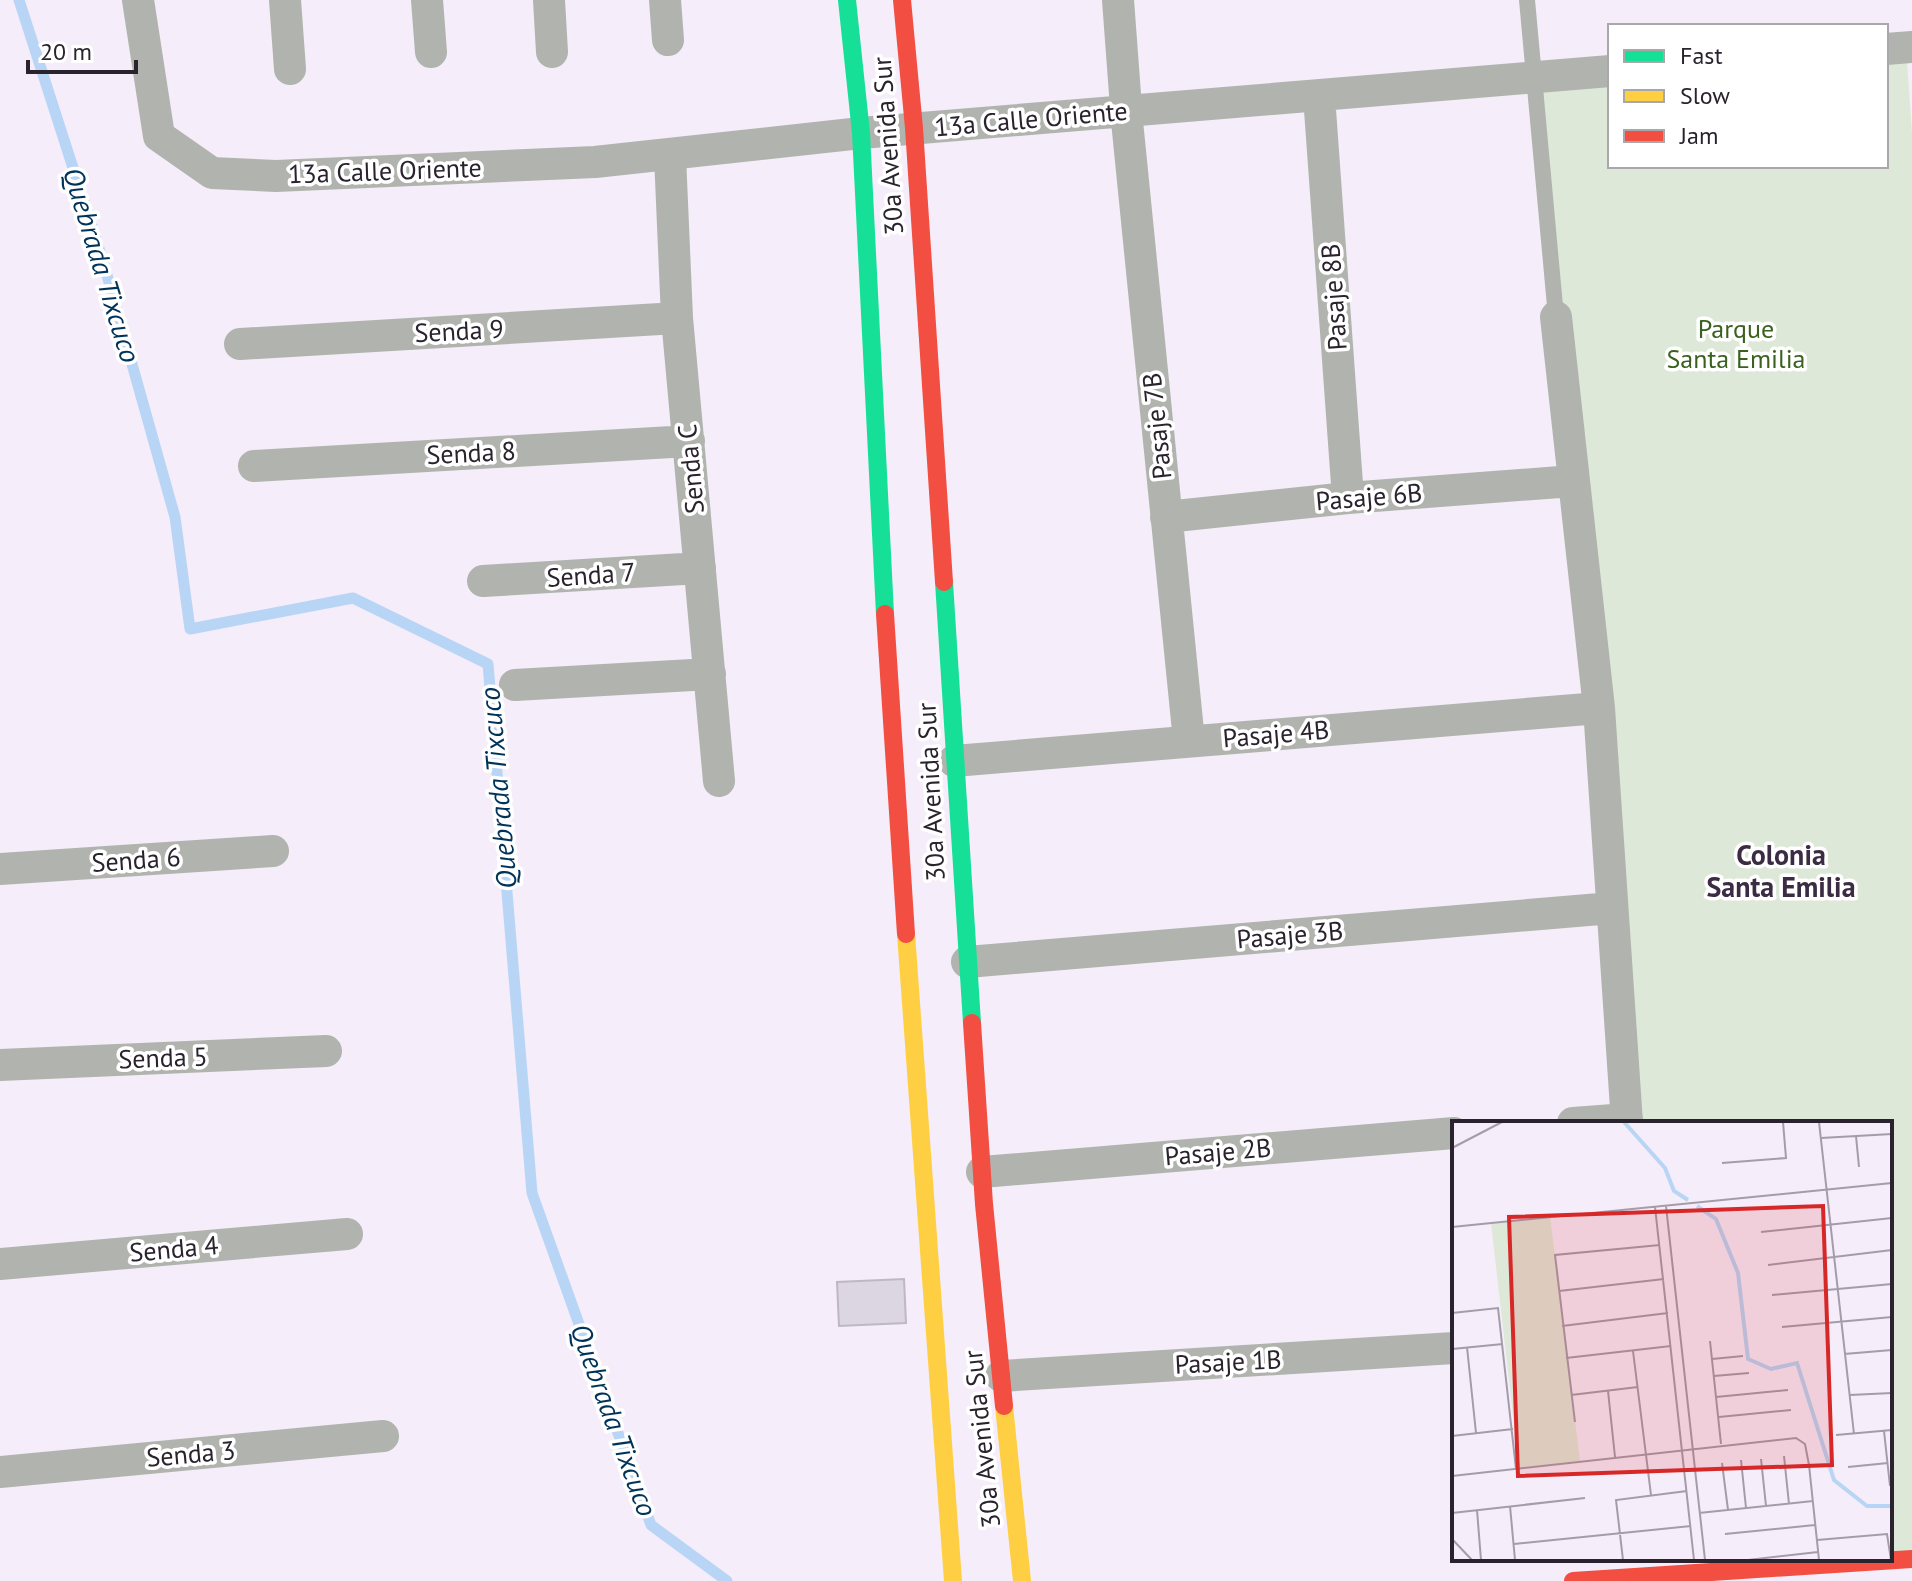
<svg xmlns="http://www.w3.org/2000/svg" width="1912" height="1581" viewBox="0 0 1912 1581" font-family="'PT Sans',sans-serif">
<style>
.green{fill:#dee8d9}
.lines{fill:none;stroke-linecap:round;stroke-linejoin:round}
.stream{stroke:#b8d5f6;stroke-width:11}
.building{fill:#dcd6e2;stroke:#bdb8c3;stroke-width:2}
.lane{stroke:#b1b4ae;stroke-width:16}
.street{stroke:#b1b4ae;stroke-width:32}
.fast{stroke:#16e098;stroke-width:18}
.slow{stroke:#ffcf43;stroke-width:18}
.jam{stroke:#f24e42;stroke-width:18}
.labels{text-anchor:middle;stroke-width:7;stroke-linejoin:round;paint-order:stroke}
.street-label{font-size:26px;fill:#2a232e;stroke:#fff}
.park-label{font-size:26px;fill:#3a611f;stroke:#fff}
.water-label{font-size:28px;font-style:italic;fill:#003359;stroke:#fff}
.neighbourhood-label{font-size:28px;font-weight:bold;fill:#3c2c43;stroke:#fff}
.inset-river{fill:none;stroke:#b8d5f6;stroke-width:4}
.inset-road{fill:none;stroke:#a49ca8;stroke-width:2}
.view{fill:#d62828;fill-opacity:0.15;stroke:#d62828;stroke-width:4}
.inset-edge{fill:none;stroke:#2a232e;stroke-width:4}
</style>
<rect width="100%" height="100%" fill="#f5edf9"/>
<path class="green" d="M1906,47L1912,133V1561L1890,1559V1123H1628L1534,77L1610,71V166H1886V49Z"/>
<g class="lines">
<path class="stream" d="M19,0L103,261L175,517L190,629L353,598L488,664L532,1193L651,1525L727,1581"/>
</g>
<path class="building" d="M904,1279L906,1323L839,1326L837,1282Z"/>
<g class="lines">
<path class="lane" d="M1527,0L1556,317"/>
<path class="street" d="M138,0L159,136L212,173L276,176L595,162L861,133L1610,71
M285,0L290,69
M427,0L431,52
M549,0L552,52
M665,0L668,40
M1118,0L1127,121L1189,741
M1886,49L1912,47
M1319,96L1348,498
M670,156L677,318L719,781
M1556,317L1599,708L1627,1123
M240,344L677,318
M254,466L689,441
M1166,517L1348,498L1573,481
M483,581L700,568
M515,685L710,674
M954,761L1599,708
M0,869L273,851
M967,962L1612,908
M0,1065L326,1051
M1573,1123L1627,1119
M982,1172L1454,1133
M0,1264L347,1234
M1001,1376L1454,1348
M0,1472L383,1436"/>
<path class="fast" d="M847,0L861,133L885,614
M944,582L972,1023"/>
<path class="slow" d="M906,934L953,1581
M1004,1406L1022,1581"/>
<path class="jam" d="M902,0L914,128L944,582
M885,614L906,934
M972,1023L984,1204L1004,1406
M1573,1581L1912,1559"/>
</g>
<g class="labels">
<g class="street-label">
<text transform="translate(1031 119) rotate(-5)" y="9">13a Calle Oriente</text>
<text transform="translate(888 146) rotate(-94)" y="9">30a Avenida Sur</text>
<text transform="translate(385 171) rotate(-2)" y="9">13a Calle Oriente</text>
<text transform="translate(1334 297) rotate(-94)" y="9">Pasaje 8B</text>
<text transform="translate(459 331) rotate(-3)" y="9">Senda 9</text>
<text transform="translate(1157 426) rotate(-96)" y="9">Pasaje 7B</text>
<text transform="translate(471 453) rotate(-3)" y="9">Senda 8</text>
<text transform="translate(691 469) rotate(-95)" y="9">Senda C</text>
<text transform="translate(1369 497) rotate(-5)" y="9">Pasaje 6B</text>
<text transform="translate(591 575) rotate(-4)" y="9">Senda 7</text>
<text transform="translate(1276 734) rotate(-5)" y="9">Pasaje 4B</text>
<text transform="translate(931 792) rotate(-93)" y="9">30a Avenida Sur</text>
<text transform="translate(136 860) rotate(-4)" y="9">Senda 6</text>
<text transform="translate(1290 935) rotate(-5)" y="9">Pasaje 3B</text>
<text transform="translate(163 1058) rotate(-2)" y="9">Senda 5</text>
<text transform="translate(1218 1152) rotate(-5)" y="9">Pasaje 2B</text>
<text transform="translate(174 1249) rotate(-5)" y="9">Senda 4</text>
<text transform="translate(1228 1362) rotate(-3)" y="9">Pasaje 1B</text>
<text transform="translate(982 1439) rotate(-96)" y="9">30a Avenida Sur</text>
<text transform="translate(191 1454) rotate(-5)" y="9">Senda 3</text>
</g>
<g class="park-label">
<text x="1736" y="338">Parque<tspan x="1736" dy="30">Santa Emilia</tspan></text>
</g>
<g class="water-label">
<text transform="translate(102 265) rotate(73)" y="10">Quebrada Tixcuco</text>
<text transform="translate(498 788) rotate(-95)" y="10">Quebrada Tixcuco</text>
<text transform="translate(614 1420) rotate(70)" y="10">Quebrada Tixcuco</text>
</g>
<g class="neighbourhood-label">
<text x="1781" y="865">Colonia<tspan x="1781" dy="32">Santa Emilia</tspan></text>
</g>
</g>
<g transform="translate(1452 1121)">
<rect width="440" height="440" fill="#f5edf9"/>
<path d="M98,95L128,340L67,347L39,102Z" fill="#dee8d9"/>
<path class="inset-river" d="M172,1L213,47L222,70L236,79M245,85L264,98L286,152L296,238L319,248L345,242L382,359L415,385H440"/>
<path class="inset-road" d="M367,1L402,313M404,15L407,46M369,17L440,13M0,27L50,1M270,42L334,37L331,1M214,85L253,439M203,86L242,439M0,106L440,62M309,111L440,97M316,144L440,129M107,170L212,158M320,174L440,163M0,192L46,187L64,348M110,205L216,192M330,206L440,196M258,220L269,323M15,226L24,312M0,228L51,223M181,230L199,374M392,233L440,229M114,237L219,225M260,238L291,235M262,255L297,252M156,270L163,336M119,274L186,266M398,274L440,272M264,276L336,269M267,296L339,289M123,301L103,134L208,124M432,310L438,365M384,314L440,309M0,315L61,308M332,335L337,383M309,338L314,385M289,339L294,387M270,342L276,389M396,346L436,342M0,355L344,317L353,323L357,344L367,439M58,385L63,439M25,389L29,439M0,392L133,377M247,392L361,380M273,413L363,404M0,418L20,439M365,419L435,413L439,439M62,423L239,405M171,439L164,379L235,370M296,439L366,431"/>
<path class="view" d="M371,85L380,344L66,355L57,96Z"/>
<rect width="440" height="440" class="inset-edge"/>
</g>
<rect x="1608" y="24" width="280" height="144" fill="#ffffff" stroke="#aaa7ab" stroke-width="2"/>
<rect x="1624" y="50" width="40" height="12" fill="#16e098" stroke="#aaa7ab" stroke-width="2"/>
<text x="1680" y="64" font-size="24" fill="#2a232e">Fast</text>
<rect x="1624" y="90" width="40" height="12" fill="#ffcf43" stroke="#aaa7ab" stroke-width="2"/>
<text x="1680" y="104" font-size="24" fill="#2a232e">Slow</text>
<rect x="1624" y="130" width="40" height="12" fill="#f24e42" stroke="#aaa7ab" stroke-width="2"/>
<text x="1680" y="144" font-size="24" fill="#2a232e">Jam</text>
<path d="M28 60v12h108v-12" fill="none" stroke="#2a232e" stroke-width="4"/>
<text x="40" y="60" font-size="24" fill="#2a232e" stroke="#ffffff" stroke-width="6" paint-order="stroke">20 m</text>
</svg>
